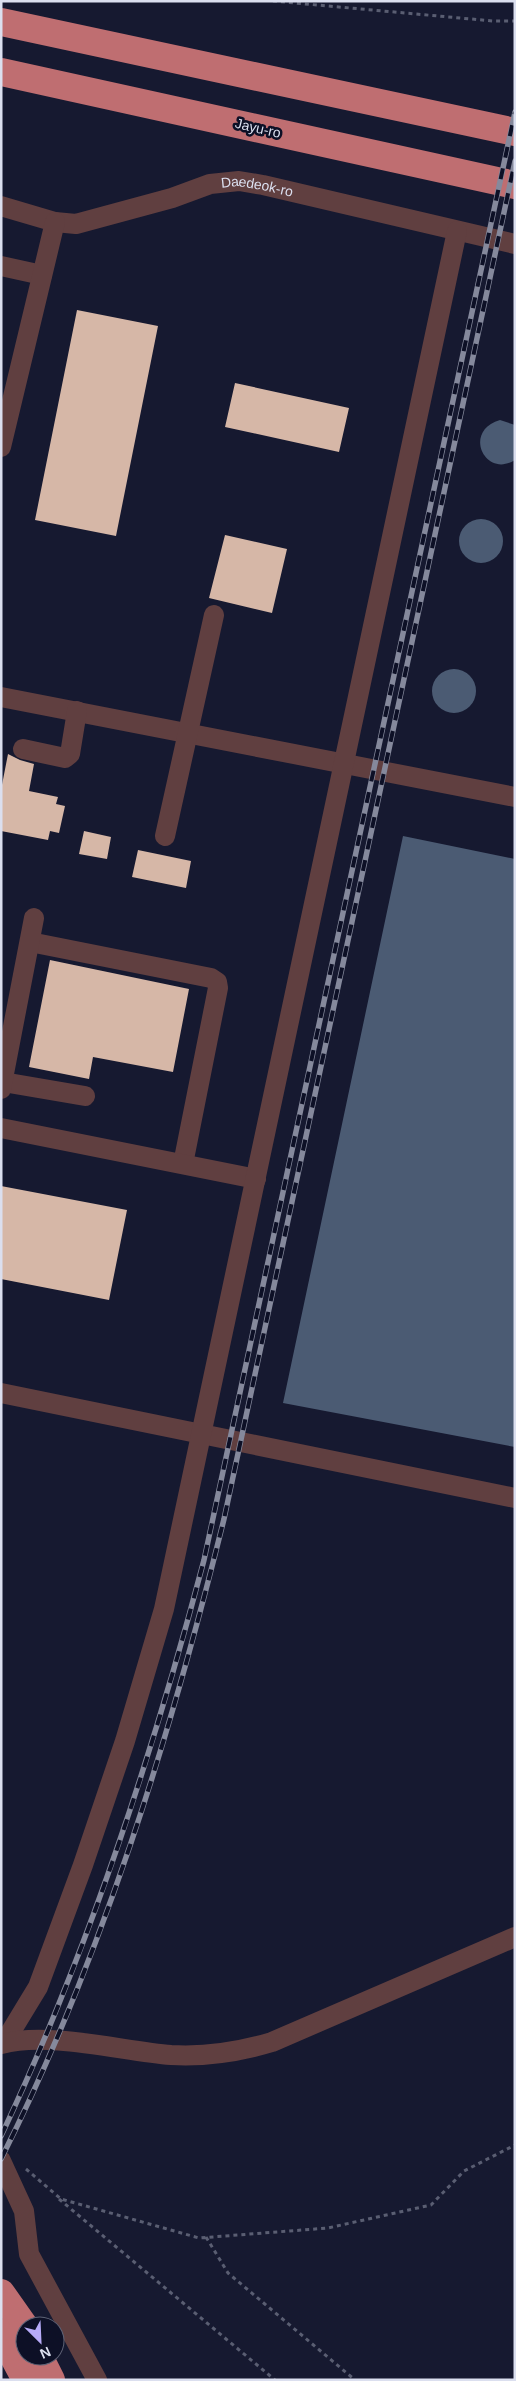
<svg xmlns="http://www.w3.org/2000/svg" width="516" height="2381" viewBox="0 0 516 2381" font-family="Arial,sans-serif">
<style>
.water{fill:#4b5b73}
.building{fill:#d6b7a7}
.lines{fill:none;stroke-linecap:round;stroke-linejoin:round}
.path{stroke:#5a5e72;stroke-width:3;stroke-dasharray:4 4;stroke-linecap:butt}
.minor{stroke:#603f40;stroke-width:20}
.highway{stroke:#bf6e71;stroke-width:28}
.rail-casing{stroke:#85899c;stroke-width:5.5}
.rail{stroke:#0d1026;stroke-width:4;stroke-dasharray:11;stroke-linecap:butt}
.labels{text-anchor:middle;stroke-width:5;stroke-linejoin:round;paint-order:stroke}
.street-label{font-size:14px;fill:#dbdfef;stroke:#0d1026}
</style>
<rect width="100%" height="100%" fill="#161930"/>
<path class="water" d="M500,420L515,425V460C485,479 462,431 500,420Z
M459 541a22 22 0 1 1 44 0a22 22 0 1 1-44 0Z
M432 691a22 22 0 1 1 44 0a22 22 0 1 1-44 0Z
M403,836L515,859V1447L283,1403Z"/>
<path class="building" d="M77,310L158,326L116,536L35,520Z
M235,383L349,408L339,452L225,427Z
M225,535L287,549L272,613L209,598Z
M8,754L20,760L34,764L29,791L58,797L56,804L65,806L59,833L50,831L48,840L1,831V790Z
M84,831L111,837L107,859L79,854Z
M138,850L191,861L186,888L132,877Z
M50,960L189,989L173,1072L93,1057L89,1079L29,1067Z
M1,1186L127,1210L109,1300L1,1279Z"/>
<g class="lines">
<path class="path" d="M273,1L493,21H515
M26,2169L61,2199L199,2238L328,2228L431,2205L464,2171L515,2145
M59,2199L275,2380
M206,2237L228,2273L355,2380"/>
<g class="minor">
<path id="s1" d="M1,206L55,222L76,224L172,198L210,184L239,181L263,185L515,244"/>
<path d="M1,266L42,275"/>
<path d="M1,447L55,222"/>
<path d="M1,697L515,797"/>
<path d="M23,749L65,758L70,754L77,711"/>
<path d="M165,836L214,615"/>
<path d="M30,942L211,978L217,982L218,988L183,1164"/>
<path d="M3,1082L85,1096"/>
<path d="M1,1089L34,918"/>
<path d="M1,1128L256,1179"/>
<path d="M1,1393L515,1498"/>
<path d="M4,2043L38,1987L83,1865L125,1741L164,1609L457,231"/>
<path d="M1,2044C48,2031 122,2051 171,2055C207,2057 239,2052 272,2042L515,1937"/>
<path d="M1,2161L24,2211L29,2254L97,2380"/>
</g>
<path class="highway" d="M1,22L515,132
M1,72L515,185
M1,2293L25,2327
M1,2333L26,2380
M39,2356L51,2380"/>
<g class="rail-casing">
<path id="rail" d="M1,2136C88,1952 152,1757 204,1560L515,112
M1,2159C102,1958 170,1737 224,1519L515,161"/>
</g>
<use href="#rail" class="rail"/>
</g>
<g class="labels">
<g class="street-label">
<text transform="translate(258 128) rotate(13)" y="5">Jayu-ro</text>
<text dy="5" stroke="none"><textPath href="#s1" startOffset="265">Daedeok-ro</textPath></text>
</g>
</g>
<rect width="516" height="2381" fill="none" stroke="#dbdfef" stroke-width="5"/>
<g transform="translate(40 2341) rotate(156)"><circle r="24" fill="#0d1026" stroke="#5f6376"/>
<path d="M0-4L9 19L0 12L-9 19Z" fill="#b7abf8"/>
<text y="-8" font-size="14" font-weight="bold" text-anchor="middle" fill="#dbdfef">N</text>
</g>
</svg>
